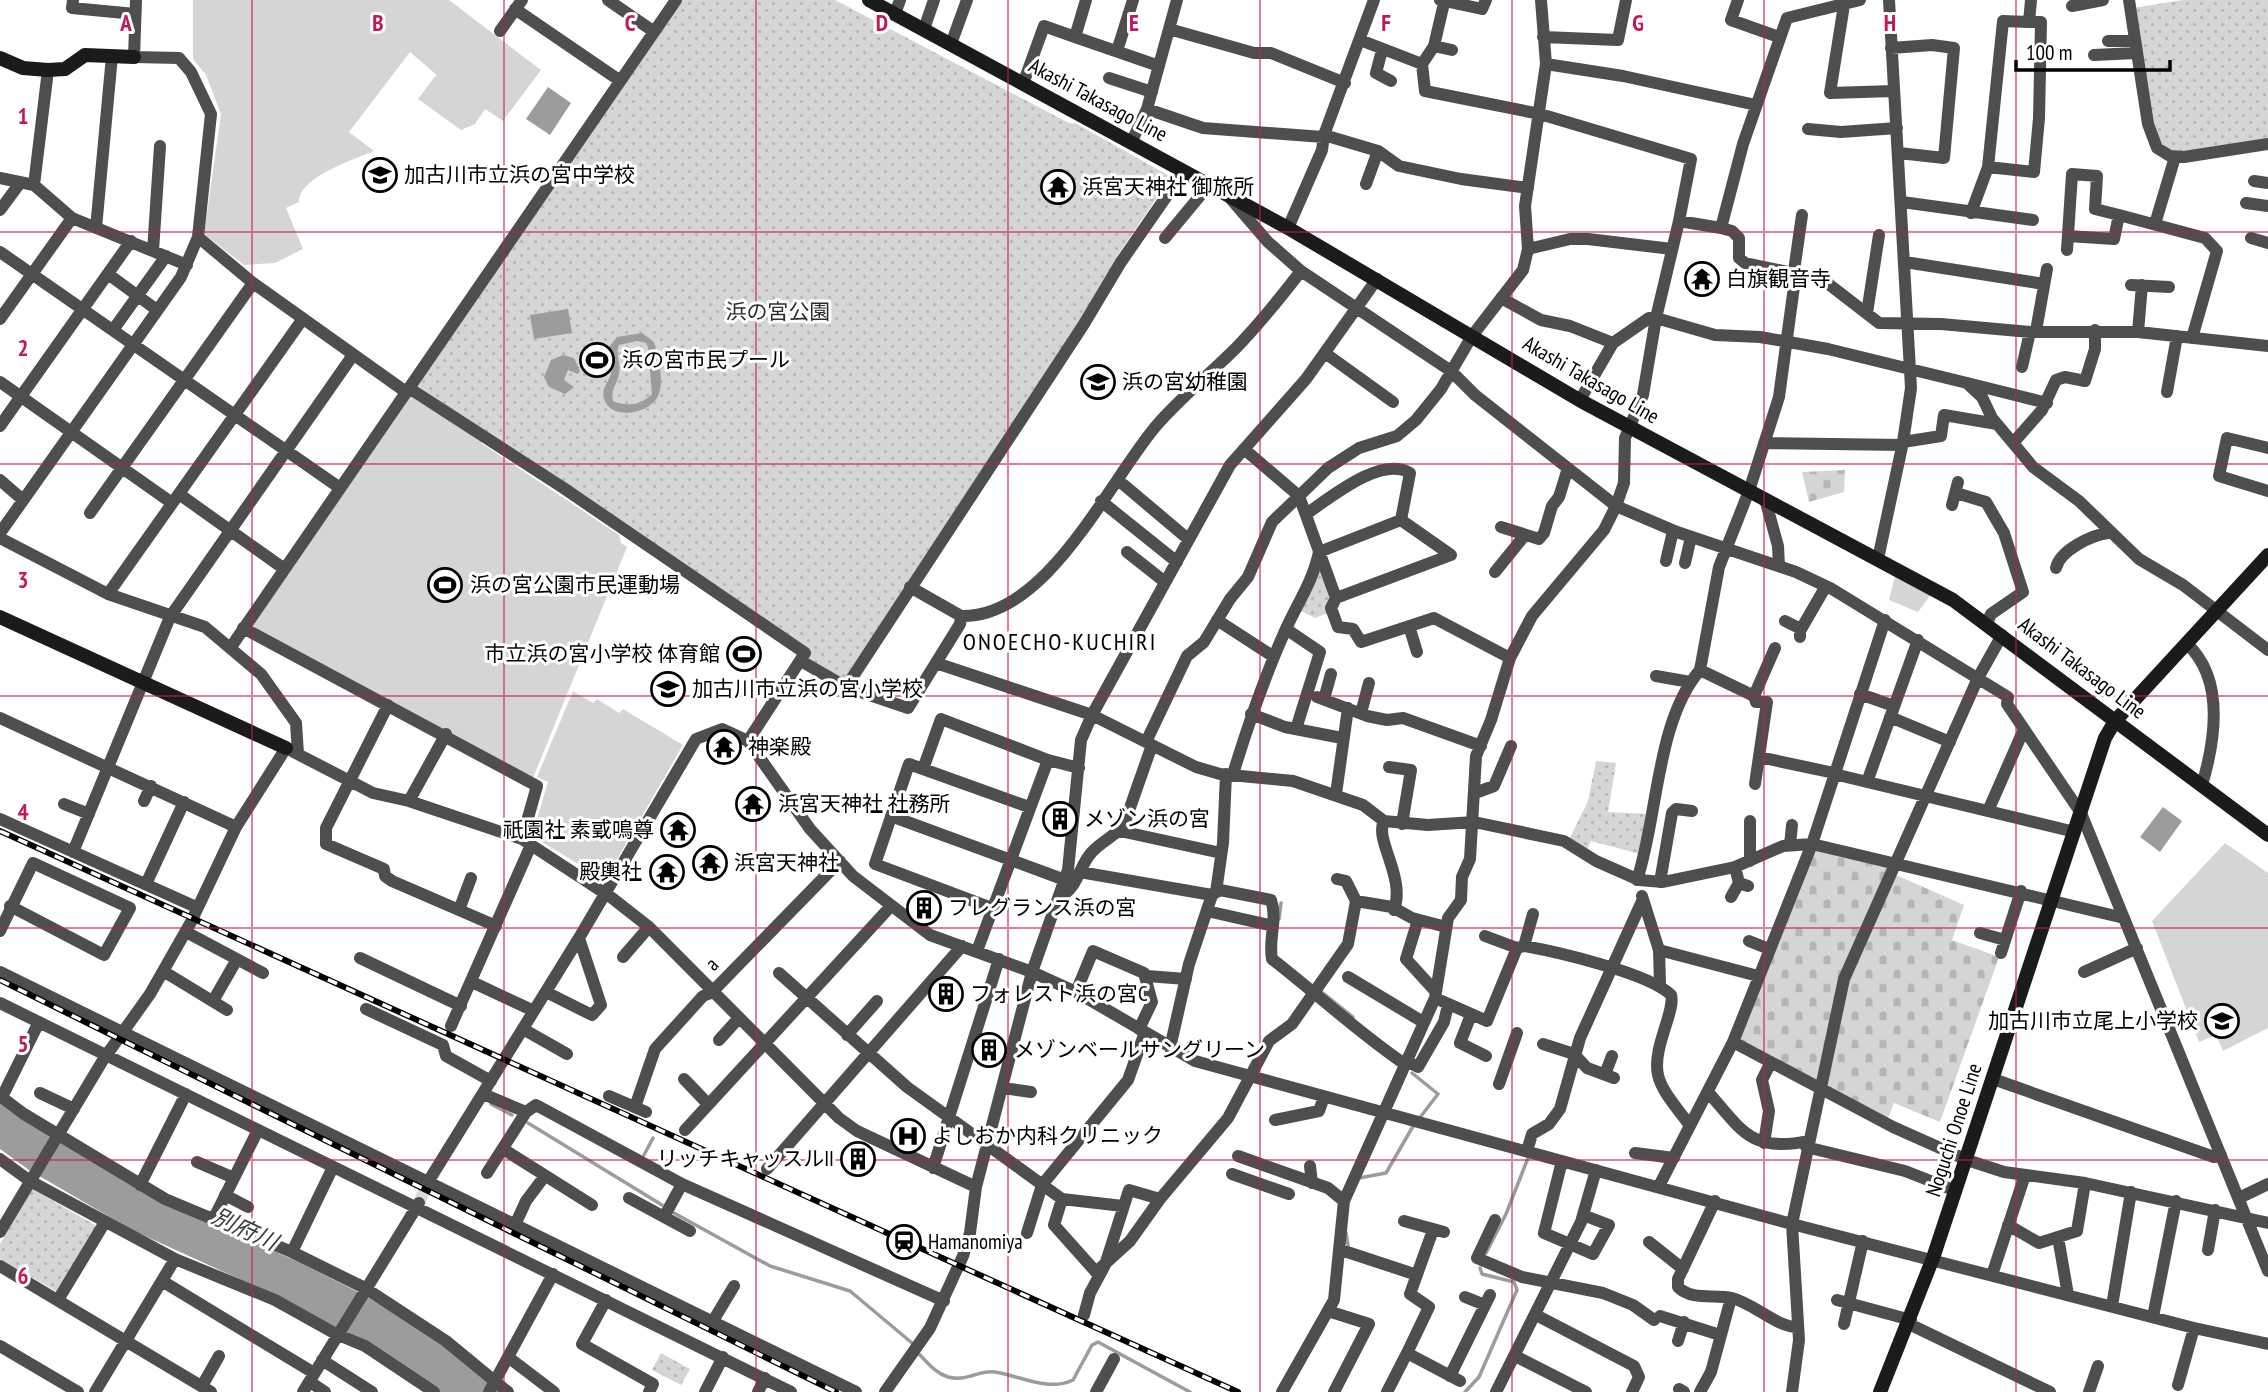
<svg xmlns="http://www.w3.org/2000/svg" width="2268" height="1392" viewBox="0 0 2268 1392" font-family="'PT Sans Narrow','Noto Sans JP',sans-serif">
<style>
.grass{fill:#d5d5d5}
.cemetery{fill:url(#cemetery-stones)}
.park{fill:url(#park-dots)}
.water{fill:#9c9c9c;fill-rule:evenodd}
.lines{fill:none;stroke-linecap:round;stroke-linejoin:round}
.stream{stroke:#9c9c9c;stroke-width:3.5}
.street-tunnel{stroke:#d9d9d9;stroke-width:12;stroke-dasharray:12 6;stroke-linecap:butt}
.street{stroke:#4e4e4e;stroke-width:12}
.secondary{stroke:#1b1b1b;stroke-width:14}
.rail-casing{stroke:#000;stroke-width:6}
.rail{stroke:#fff;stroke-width:3.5;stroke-dasharray:10;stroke-linecap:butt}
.grid{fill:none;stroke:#c2185b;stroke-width:2;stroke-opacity:0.55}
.labels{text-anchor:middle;stroke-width:6;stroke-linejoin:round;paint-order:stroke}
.street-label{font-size:21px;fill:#000;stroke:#fff}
.poi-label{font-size:21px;fill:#000;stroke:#fff;text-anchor:start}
.park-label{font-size:21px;fill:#2c2c2c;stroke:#fff}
.water-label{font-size:23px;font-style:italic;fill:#3d3d3d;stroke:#fff}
.quarter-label{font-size:24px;letter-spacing:2px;fill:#000;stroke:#fff}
.grid-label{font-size:23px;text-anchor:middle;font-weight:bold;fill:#c2185b;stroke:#fff;stroke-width:6;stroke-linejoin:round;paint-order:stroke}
</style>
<defs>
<pattern id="cemetery-stones" width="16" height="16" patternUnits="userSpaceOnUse" patternTransform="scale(1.75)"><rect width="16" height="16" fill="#d5d5d5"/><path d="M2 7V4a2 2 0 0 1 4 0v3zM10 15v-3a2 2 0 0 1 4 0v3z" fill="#b5b5b5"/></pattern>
<pattern id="park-dots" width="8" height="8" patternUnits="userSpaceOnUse" patternTransform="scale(1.75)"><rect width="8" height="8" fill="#d5d5d5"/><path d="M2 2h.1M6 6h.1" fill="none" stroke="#b5b5b5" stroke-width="1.8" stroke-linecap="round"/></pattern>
</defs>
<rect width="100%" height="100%" fill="#fff"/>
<path class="grass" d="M193,0H449L541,70L503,121L485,109L475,124L461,130L418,99L436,75L439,77L410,52L349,132L374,151C353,160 299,177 299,202L286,208L303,249L275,263L244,265L204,234L221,114L206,75L193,59Z
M413,394L483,439L481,443L619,535L621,543L627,547L533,778L254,628L252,623L408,397Z
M1895,576L1932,593L1918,612L1889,600Z
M573,691L593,703L597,699L619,713L623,709L683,745L605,880L532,836L548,782L537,777Z
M2225,843L2268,873V1028L2223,1051L2216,1035L2199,1042L2152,921Z"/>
<path class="cemetery" d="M1845,470L1844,492L1809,502L1802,472Z
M1814,849L1890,866L1867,920L1816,1082L1737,1042Z
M1896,875L1964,905L1952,940L1999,957L1940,1122L1894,1103L1888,1118L1823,1085L1849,978Z"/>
<path class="park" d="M681,0H835L1069,123L1077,124L1171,177L1117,256L1114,269L844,679L810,664L801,645L415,384Z
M2183,0H2268V141L2185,153L2167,151L2155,137L2133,8Z
M1320,571L1331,599L1328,613L1315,618L1297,609L1316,572Z
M1596,761L1616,763L1608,812L1648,814L1640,854L1591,841L1586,852L1569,840L1588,801Z
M32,1189L95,1225L97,1229L59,1293L0,1259V1244Z
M661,1353L690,1369L681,1385L652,1370Z"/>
<path class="water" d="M548,87L571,103L550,135L526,119Z
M568,309L572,333L534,339L530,315Z
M642,333L654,342C658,358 665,381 658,396C650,414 611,421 604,399C601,389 608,383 611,374C613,365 608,356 609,347L617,337ZM637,341L646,343L648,347L652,394C642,405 626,407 613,401C610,389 618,384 619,373C621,363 615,354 619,345Z
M563,355L574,358L580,371L578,374L568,370L564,380L574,387L565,394L549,387L544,377L551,360Z
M2163,807L2182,821L2160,852L2140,837Z
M0,1101L153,1198L301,1263L366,1296L443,1344L503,1392H439L294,1304L132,1230L29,1170L0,1149Z"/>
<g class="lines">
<path class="stream" d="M1279,919L1281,903
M1318,989L1353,1017
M491,1104L512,1115
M528,1123L662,1205
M644,1155L653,1138
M1359,1178L1386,1173L1412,1128L1438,1094L1412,1073
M674,1213L770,1266L850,1291L912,1343
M1346,1233L1348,1245
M1486,1253L1506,1214L1528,1158
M918,1353C927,1362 935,1373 948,1377C968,1382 980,1369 995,1372C1021,1376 1048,1392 1073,1380L1092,1345L1098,1342L1190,1392
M1465,1392L1479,1377L1517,1290L1514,1282L1482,1274L1480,1268"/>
<path class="street-tunnel" d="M419,1203L428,1182"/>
<path class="street" d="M73,0L72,8L135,14
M608,0L653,31
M1440,0L1482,9L1486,0
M1738,0L1731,20L1779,37
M2129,0L2148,124L2157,148L2170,156L2184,157L2268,144
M1844,5L1830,93L1894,91
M2072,6L2103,0
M515,9L619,80
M895,14L900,0
M924,29L934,0
M1169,29L1254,53H1271L1345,83
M500,31L522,0
M1075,37L1159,66
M1543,37L1618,40L1626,0
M1360,40L1422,64L1425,91L1540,114L1691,159L1679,221
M2108,41H2135
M951,44L967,0
M1434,46L1452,50
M1891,48L1932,45L1954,48L1944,158L1899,153
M1382,50L1376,73L1391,81
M1117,51L1133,0
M2094,55L2136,53
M1422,64L1434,46L1444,3
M1546,64L1623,76L1756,105
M1109,78L1152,92
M1023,84L1044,26L1075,37L1086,0
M1147,109L1203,128L1323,137
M1808,129L1841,132L1897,128
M1324,135L1378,151L1399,166L1461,179L1528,188
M1131,143L1147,109L1177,0
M1988,167L2034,172L2039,118L2041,22H2029
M0,178L34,185L72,218L187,265
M2254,181L2268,183
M1366,184L1378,151
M34,185L48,70
M1231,199L1268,242L1301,271L1451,371L1475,395L1616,506L1677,532L1796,572L1832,589L2008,697L2007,704L2081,813L2268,1271
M1902,202L2033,220
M2246,203L2268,206
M0,210L20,183
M1971,213L1988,167L2003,21L2029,22L2031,0
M2155,224L2175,157
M96,228L112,56
M1288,228L1322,150L1324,135L1374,0
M1721,228L1732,231L1739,238V258L1745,263L1822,279L1879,323L1941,324L2030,332H2138L2268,346
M2068,236L2114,239L2119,215L2205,238L2217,251L2192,338
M198,237L253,283L406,392
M1165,238L1209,185
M2251,238L2268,243
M1528,249L1570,239H1588L1672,249
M2067,250L2072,174L2097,176L2095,209L2119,215
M153,251L160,146
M0,252L340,488
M1905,262L2044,284
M1794,271L1802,215
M108,274L157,310
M2131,285L2169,287
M1501,298L1541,320L1570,326L1613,343
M1867,313L1879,235
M0,319L72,218
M113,330L166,256
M2036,331L2047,269
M2138,332L2142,285
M1325,353L1393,402
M2022,367L2030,332
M0,382L172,503
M1967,383L2047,403
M409,388L562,487L805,653L748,741
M2167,392L2177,336
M1580,400L1613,343L1649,318H1656L1715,335L1760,337L1828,349L1967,383L1982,397L1992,418L2033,467L2079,501L2139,559L2183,585L2268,650
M0,426L131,241
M1903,442L1941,436L1944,415L1997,424
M1764,443L1903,445
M2013,443L2042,410L2056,380L2065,377L2085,381L2095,349V330
M2268,448L2227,438L2219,476L2268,491
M0,480L23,500
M1124,485L1188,539
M1956,493L1986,502L2004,533L2023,592L1991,614L1987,623
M179,494L283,568
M1765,499L1778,546L1779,566
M1101,501L1177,562
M1952,505L1958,482
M90,513L253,283
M1306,514C1330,498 1381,455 1410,473L1401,520
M1501,527L1539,539L1544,533L1552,506L1559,497L1568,468
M0,533L181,277L198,237L211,114L191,72L179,58L134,57L136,0
M0,538L108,594L205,627L261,674L296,723L298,754
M1127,552L1165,582
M1878,559L1903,442L1911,388L1889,0
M1666,561L1673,531
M1685,563L1691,537
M2056,568C2060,550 2092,535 2108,533
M1495,572L1525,535
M108,594L302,320
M961,616C1047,618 1107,484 1156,426C1180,398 1210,374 1236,348C1259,324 1281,297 1301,271
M1217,620L1274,657
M1785,621L1801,629
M1409,626L1417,652
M243,628L537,786L522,839
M1286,629L1320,652L1296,729
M1800,637V631L1826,586
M2186,643C2225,678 2215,741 2202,785
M231,647L676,0
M1510,658L1434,618L1361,642L1353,629L1338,627L1331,608L1336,598L1299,496L1328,468L1359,448L1397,436L1416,420L1441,389L1472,336L1523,270L1528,249L1525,206L1546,64L1541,0
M801,661L846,687L1084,324L1121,262L1184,171
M936,663L1092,715L1196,767L1220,774L1293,781L1363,805L1384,821L1428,825L1474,822L1564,841L1596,861L1639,880L1663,882L1735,867L1783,846L1812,844L2124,918
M1656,676L1690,682
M846,687L908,708L960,624L961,616L910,587
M1860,694L1894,706
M1754,696L1775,648
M1317,697L1367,716L1387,720L1403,718L1481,746
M1324,699L1331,674
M388,705L326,828V844L384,869L385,876L392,881L496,926
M1361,713L1369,683
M1251,714L1285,727L1342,738
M1890,717L1950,742
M0,718L236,827
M1146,742L1187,656L1204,642L1230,599L1248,577L1272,522L1299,496L1244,449
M1759,757L1834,773
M1389,767L1411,770L1402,824
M923,769L1029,807
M1233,774C1248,725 1264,678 1285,631C1297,604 1313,581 1319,552L1401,520L1451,555L1336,598
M1834,774L2075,832
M1867,782L1918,640
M1755,784L1767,702H1756L1754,696L1700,670L1719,567L1749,491L1779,397L1796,272
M1475,793L1494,786L1511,746
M1336,794L1348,708
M144,801L151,786
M409,801L446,734
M64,804L89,814
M1988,811L2024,729
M891,816L1065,880
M0,819L196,907
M1384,821C1374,840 1406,877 1394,910
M1120,831L1221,853
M1790,845L1792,825
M73,852L170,617L353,355
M1750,861V821
M1735,867L1739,883L1748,886
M1080,872L1212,895L1220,890L1271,900C1278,920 1268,939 1272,959C1317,994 1359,1033 1406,1065
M1637,880C1658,817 1656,721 1700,670
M1660,882L1672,813L1676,809L1692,811
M146,884L184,802
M1216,892L1223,843L1226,774
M1060,896C1078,889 1079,865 1092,852C1103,840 1117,836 1125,822L1152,745
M1642,896L1659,950L1660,984
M1731,897L1739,883
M1356,901L1392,907L1412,918L1446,927
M992,908L875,864L909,764L923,769L941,719L1048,760L1079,768
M459,910L471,878
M1207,911L1273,926
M1418,920L1406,959L1436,992
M0,931L33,863L130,908L104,955L10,906
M186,932L263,973
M1980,933L2005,940
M1485,936L1517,948
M1749,941L1769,949
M1524,946C1557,952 1649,973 1671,995C1676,1010 1652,1048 1658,1075C1662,1093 1680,1111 1690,1126
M1659,950L1758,976
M977,951L1048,760
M2001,953L2021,891
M623,957L649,927
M360,958L461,1006
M163,971L227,1010
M0,972L856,1392
M2084,972L2137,948
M779,973L907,1087L1062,1199L1123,1206
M1147,976L1186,979
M1348,977L1423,1022
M472,982L534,1011
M546,992L592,1015L601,1005L579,938
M1076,992L1093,951L1144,973L1152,1002L1139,1029
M1435,998L1487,1021L1517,948L1524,946L1533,914
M213,1001L236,961
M0,1003L791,1392
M366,1009L443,1045L446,1056L491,1081
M1471,1015L1460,1043L1486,1056
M451,1026L531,845
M523,1029L567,1054
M847,1035L877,1001
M719,1040L738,1019
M1733,1042L1893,1127L1967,1160L2004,1172L2085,1183L2268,1223
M1543,1044L1574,1054L1587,1068L1614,1078
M1170,1048L1189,964L1212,895
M1407,1061L1418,1067L1444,1022L1448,1005
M1605,1074L1612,1056
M684,1079L708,1104
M1993,1079L2214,1157L2221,1155
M1499,1084L1517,1033
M1003,1088L1031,1092
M1708,1092C1742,1131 1752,1153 1808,1141
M40,1093L74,1109
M483,1094L526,1112L536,1105L682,1184L944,1301
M0,1096L24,1114L165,1199L292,1252L365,1288L446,1341L508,1392
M609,1096L646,1112
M2,1097L39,1022
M635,1107L655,1049L703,996L711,993L840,861
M1275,1120L1319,1111L1324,1097
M685,1130L891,906
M1764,1143L1769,1111L1762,1080L1771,1062
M1806,1147L1905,1171L1956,1191
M503,1149L592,1205
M1527,1151L1532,1134L1549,1124L1560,1109L1580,1038L1643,899
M1635,1153L1674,1158
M1238,1156L1328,1188L1344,1201
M0,1159L30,1181L175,1259L275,1300L336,1334L365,1346L434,1392
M1562,1161L1544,1233L1593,1254L1609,1225L1583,1215
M197,1162L234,1178
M1310,1166L1312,1183
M933,1168L999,959
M767,1169L962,946
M487,1173L526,1112
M1232,1174L1289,1194
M428,1182L579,938L696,739L722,729L748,741L810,829L853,876L930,935L1032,972L1076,992L1195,1061L1792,1224L2194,1328L2268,1344
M140,1185L186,1094
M1659,1186L1733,1042L1812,844L1885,620
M225,1195L248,1207
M629,1198L690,1231
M2239,1198L2268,1184
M1062,1199L1054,1225L1096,1272L1130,1241L1160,1199
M1715,1201L1678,1279V1287C1692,1301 1714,1294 1732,1298C1755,1304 1778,1328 1798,1327
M664,1217L682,1184
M213,1220L258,1130
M1495,1220L1477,1258L1522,1277L1603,1293L1633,1305L1654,1320
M1404,1221L1444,1232
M515,1225L526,1201L544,1177
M2008,1225L2039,1243L2077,1231L2085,1183
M0,1232L103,1060L150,994L191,922L236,827L286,748L373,793L409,801L522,839L612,898L649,927L839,1118L857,1131L976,1187
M1027,1233L1042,1185L1128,1080L1145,1032
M2058,1237L2068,1295
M1649,1242L1683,1269
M1341,1250L1417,1275
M2208,1250L2215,1210
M292,1252L333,1167
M0,1266L211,1392
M1992,1275L2025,1175
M162,1281L314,1373
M1465,1297L1485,1305
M58,1300L105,1222
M606,1300L582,1344L653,1384L649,1392
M1837,1300L1911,1320
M2112,1306L2131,1192
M1328,1311L1369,1324L1334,1392
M1084,1315L1090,1293L1105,1265L1129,1190L1160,1199L1228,1118L1269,1041L1292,1024L1348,944L1356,901L1346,881L1337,879
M1536,1315L1634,1366L1639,1377L1632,1392
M1660,1316L1720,1335
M2153,1317L2176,1201
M713,1321L734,1286
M1844,1324L1863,1241
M1909,1324L2050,1392
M1678,1341L1684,1322
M0,1346L78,1392
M1407,1353L1429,1307L1410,1294L1433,1230
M1515,1356L1586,1392
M508,1357L554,1392
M322,1360L372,1392
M1450,1376L1490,1295
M310,1382L325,1392
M2178,1385L2194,1328
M202,1386L219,1356
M1679,1389L1684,1392
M95,1392L175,1259
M303,1392L419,1203
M489,1392L553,1274
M705,1392L723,1357
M758,1392L765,1378
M885,1392L930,1328L963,1256L970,1233L976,1187L1032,972L1068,870L1081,740L1092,715L1230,465L1306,379L1377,279
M1096,1392L1114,1359
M1282,1392L1334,1300L1344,1201L1435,998L1448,918L1461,900L1462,877L1470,859L1476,756L1491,720L1510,658L1532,616L1604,530L1616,506L1624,483L1625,438L1643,395L1656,318L1679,221L1721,228L1743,144L1787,18L1860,0
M1387,1392L1407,1353L1460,1381
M1496,1392L1581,1222L1596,1170
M1700,1392L1711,1372L1731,1298
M1792,1392L1799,1340L1792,1224L1844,979L1978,678L2002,635
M2089,1392L2098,1366"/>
<path class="secondary" d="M869,0L1288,228L1581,401L1953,600L2268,835
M0,58L23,68L48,70L65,69L85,55L134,57
M0,617L286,748
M1880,1392L1933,1258L2105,738L2115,721L2268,555"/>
<g class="rail-casing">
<path id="rail" d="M0,831L1238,1392
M0,980L836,1392"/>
</g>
<use href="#rail" class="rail"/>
</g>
<path class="grid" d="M252,0V1392M504,0V1392M756,0V1392M1008,0V1392M1260,0V1392M1512,0V1392M1764,0V1392M2016,0V1392M0,232H2268M0,464H2268M0,696H2268M0,928H2268M0,1160H2268"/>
<defs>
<g id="school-ring" transform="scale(1.75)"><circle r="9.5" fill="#fff" stroke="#000" stroke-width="1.5"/><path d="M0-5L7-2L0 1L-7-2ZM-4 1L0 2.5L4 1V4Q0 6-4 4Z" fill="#000"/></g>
<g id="temple-ring" transform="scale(1.75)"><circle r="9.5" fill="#fff" stroke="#000" stroke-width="1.5"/><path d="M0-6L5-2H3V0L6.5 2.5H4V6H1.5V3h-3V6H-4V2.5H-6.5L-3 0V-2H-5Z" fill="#000"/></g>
<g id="stadium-ring" transform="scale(1.75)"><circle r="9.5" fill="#fff" stroke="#000" stroke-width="1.5"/><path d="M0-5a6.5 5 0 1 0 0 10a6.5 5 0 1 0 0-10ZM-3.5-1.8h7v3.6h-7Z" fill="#000"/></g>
<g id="building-ring" transform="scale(1.75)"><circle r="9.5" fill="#fff" stroke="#000" stroke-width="1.5"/><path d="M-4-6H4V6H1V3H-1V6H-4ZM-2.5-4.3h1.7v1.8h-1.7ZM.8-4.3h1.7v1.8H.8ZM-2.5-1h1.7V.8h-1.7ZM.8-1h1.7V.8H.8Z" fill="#000"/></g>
<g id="hospital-ring" transform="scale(1.75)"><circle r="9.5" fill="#fff" stroke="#000" stroke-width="1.5"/><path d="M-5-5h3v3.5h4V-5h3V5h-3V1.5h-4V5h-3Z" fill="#000"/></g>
<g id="station-ring" transform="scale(1.75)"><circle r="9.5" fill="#fff" stroke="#000" stroke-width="1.5"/><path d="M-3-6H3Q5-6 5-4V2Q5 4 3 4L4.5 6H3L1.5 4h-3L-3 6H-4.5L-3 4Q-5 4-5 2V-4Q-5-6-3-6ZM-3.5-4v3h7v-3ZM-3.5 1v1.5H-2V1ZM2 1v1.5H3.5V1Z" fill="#000"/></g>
</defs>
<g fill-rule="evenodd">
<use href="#school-ring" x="380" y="175"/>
<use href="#temple-ring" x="1058" y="187"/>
<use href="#temple-ring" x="1702" y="279"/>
<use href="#stadium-ring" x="597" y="360"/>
<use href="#school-ring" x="1098" y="382"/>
<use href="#stadium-ring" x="445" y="585"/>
<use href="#stadium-ring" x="744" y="654"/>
<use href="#school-ring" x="668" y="689"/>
<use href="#temple-ring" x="724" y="747"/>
<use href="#temple-ring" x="753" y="804"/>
<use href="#building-ring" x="1060" y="819"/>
<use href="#temple-ring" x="678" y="830"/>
<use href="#temple-ring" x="710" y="863"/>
<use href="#temple-ring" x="667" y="872"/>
<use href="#building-ring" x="924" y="908"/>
<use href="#building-ring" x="946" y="994"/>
<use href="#school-ring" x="2222" y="1021"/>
<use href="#building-ring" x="989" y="1050"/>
<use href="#hospital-ring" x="908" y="1136"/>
<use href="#building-ring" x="858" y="1159"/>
<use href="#station-ring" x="904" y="1242"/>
</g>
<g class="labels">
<g class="street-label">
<text transform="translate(1098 100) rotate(28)" y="7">Akashi Takasago Line</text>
<text transform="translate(1591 380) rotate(30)" y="7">Akashi Takasago Line</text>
<text transform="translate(2082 668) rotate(37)" y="7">Akashi Takasago Line</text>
<text transform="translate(712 964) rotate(-46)" y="7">a</text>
<text transform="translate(1954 1130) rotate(-72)" y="7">Noguchi Onoe Line</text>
</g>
<g class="poi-label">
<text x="404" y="182">加古川市立浜の宮中学校</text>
<text x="1082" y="194">浜宮天神社 御旅所</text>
<text x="1726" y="286">白旗観音寺</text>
<text x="622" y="367">浜の宮市民プール</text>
<text x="1122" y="389">浜の宮幼稚園</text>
<text x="470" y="592">浜の宮公園市民運動場</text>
<text x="720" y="661" text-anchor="end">市立浜の宮小学校 体育館</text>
<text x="692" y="696">加古川市立浜の宮小学校</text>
<text x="748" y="754">神楽殿</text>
<text x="778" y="811">浜宮天神社 社務所</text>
<text x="1084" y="826">メゾン浜の宮</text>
<text x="654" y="837" text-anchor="end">祇園社 素戜鳴尊</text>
<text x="734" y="870">浜宮天神社</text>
<text x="642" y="879" text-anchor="end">殿輿社</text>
<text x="948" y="915">フレグランス浜の宮</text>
<text x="970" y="1001">フォレスト浜の宮C</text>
<text x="2198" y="1028" text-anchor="end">加古川市立尾上小学校</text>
<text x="1014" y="1057">メゾンベールサングリーン</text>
<text x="932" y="1143">よしおか内科クリニック</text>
<text x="834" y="1166" text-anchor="end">リッチキャッスルII</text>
<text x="928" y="1249">Hamanomiya</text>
</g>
<g class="park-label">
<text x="778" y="319">浜の宮公園</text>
</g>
<g class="water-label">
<text transform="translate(245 1229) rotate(25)" y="8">別府川</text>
</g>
<g class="quarter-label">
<text x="1060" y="650">ONOECHO-KUCHIRI</text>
</g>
</g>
<g class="grid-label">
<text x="126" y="31">A</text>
<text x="378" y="31">B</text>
<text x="630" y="31">C</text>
<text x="882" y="31">D</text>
<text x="1134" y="31">E</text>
<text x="1386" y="31">F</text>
<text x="1638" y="31">G</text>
<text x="1890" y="31">H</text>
<text x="23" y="124">1</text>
<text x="23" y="356">2</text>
<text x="23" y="588">3</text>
<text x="23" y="820">4</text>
<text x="23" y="1052">5</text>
<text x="23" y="1284">6</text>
</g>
<path d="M2016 60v10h154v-10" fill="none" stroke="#000000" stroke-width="3.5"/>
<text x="2026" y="60" font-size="21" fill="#000000" stroke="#ffffff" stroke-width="5" paint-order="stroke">100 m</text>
</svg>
